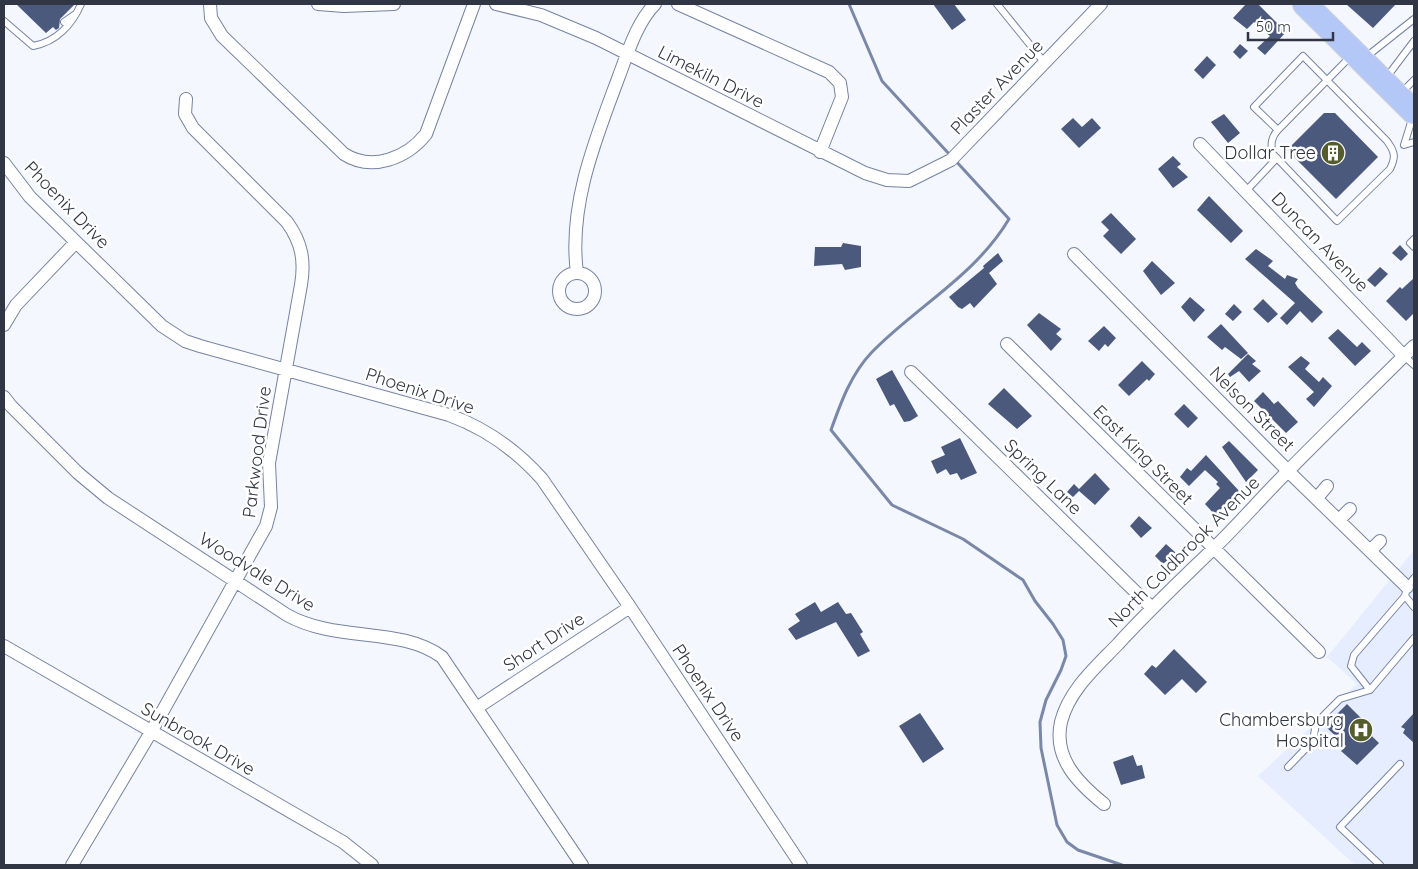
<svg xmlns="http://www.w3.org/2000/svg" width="1418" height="869" viewBox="0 0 1418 869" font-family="Quicksand,sans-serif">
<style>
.built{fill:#e6edfe}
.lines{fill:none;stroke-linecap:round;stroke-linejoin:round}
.stream{stroke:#7a88a8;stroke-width:3}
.building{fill:#4a597c}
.lane-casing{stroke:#7683a2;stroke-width:8}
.street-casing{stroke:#7683a2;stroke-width:14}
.highway-casing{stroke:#d1d3d6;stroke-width:26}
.lane{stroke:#fff;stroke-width:6}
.street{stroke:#fff;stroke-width:12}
.highway{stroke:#b4c8f8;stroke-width:24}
.labels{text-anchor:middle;stroke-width:5;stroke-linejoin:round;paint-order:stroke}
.street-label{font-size:18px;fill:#303643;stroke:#fff}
.poi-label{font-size:18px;fill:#303643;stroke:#fff;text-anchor:end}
</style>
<rect width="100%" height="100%" fill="#f4f7fe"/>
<path class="built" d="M1414,550V865H1355L1258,776L1357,684L1327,657Z"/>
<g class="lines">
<path class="stream" d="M849,4L882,81L950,155
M954,159L1009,219C975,276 917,306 872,352C851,374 841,402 831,430L892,505L963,539L1023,580L1035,601L1053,624L1063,640L1066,656L1061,670L1046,700L1040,722L1041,748L1057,825L1067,842L1078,850L1122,865"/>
</g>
<path class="building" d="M16,4H75L60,19L59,28L56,30L53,27L46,33Z
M933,4H954L966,20L952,30Z
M1246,4H1258L1286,32L1265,55L1257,48L1270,36L1254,22L1247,29L1233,18Z
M1346,4H1396L1373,28Z
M1240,44L1248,51L1240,59L1233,52Z
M1207,56L1216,65L1203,79L1194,70Z
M1324,113H1335L1378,157L1336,199L1287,150Z
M1224,114L1240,133L1228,143L1211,122Z
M1073,118L1082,127L1092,118L1101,128L1079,148L1061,129Z
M1173,156L1181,164L1177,167L1188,177L1173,188L1158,169Z
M1209,196L1243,231L1231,243L1197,210Z
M1111,213L1136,239L1121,254L1103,236L1109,230L1101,222Z
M843,243L861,246V267L845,270L842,264L814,266L815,247H841Z
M1400,245L1408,254L1401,261L1392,253Z
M1256,249L1273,261L1268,266L1285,279L1287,275L1298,279L1295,283L1298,288L1323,312L1312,323L1300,311L1287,325L1280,318L1295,303L1245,259Z
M998,253L1003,261L989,273L997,284L974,308L970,303L962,309L958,307L949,297L984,268L983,266Z
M1152,261L1175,283L1161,295L1143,271Z
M1380,267L1388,274L1375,287L1367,280Z
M1414,278V313L1406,321L1386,301L1400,287L1402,289Z
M1190,297L1205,310L1194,322L1181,307Z
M1263,299L1278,314L1268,323L1253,309Z
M1234,304L1242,312L1233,321L1225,314Z
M1039,313L1061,329L1056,334L1062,339L1051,351L1027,325Z
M1221,324L1248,353L1241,359L1225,347L1222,350L1207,337Z
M1104,326L1116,338L1108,347L1105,344L1099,351L1088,341Z
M1338,329L1357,347L1362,342L1371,351L1355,366L1328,338Z
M1248,354L1256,361L1252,364L1261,371L1249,382L1239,371L1230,377L1228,374Z
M1301,356L1310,363L1305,369L1319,382L1323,377L1332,386L1314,407L1306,399L1314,392L1288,367Z
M1142,361L1155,374L1149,381L1147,379L1129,396L1118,385Z
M892,370L918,416L910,421L904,422L894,404L890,406L876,379Z
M1004,388L1032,416L1017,429L988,404Z
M1263,392L1274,404L1278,401L1298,422L1286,433L1254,401Z
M1184,404L1198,418L1188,428L1174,414Z
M960,438L977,473L961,480L957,473L950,475L946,469L937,474L931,461L945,455L941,447Z
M1229,441L1258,470L1246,482L1222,447Z
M1206,455L1241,493L1233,500L1231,499L1215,515L1205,504L1220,488L1216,484L1218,482L1205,470L1189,486L1180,477L1187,468L1191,471Z
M1095,473L1110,489L1095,505L1079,491L1073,497L1067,492L1074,484L1079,489Z
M1139,516L1152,528L1141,538L1130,526Z
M1166,544L1176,553L1163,564L1155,556Z
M815,602L821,612L838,602L846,614L851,613L863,632L860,634L870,651L858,657L836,622L796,640L788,629L800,621L795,614Z
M1174,649L1207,682L1196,693L1182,679L1165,695L1144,674L1152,665L1156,668Z
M1347,704L1362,719L1358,723L1379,743L1357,765L1341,751L1346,746L1325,726Z
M920,713L944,749L923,763L899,726Z
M1414,713V743L1403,733L1405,729L1401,727Z
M1133,755L1137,766L1142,765L1145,778L1121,785L1113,762Z"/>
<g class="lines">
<g class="lane-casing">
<path id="lane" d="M997,4L1044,62
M4,21L33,46C56,42 72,25 81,4
M64,22L74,15
M1366,57L1414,19
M1386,78L1414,41
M1401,93L1414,80
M1413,116L1404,145L1414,142
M1278,130L1254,107L1303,56C1331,84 1359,113 1387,141C1395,152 1396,157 1390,169L1337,221L1272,153C1271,144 1271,137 1278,130L1350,57
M1246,191L1277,158
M1414,239L1410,243L1414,247
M1404,356L1414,365
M1405,596L1414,607
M1370,690L1351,666L1354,655L1405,596L1407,587L1414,578
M1288,767L1313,741L1316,723L1340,699L1370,690L1414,638
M1380,865L1340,827L1400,764"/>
</g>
<g class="street-casing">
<path id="street" d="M210,4L211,18L222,36L344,154C372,172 407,158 426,134L474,4
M318,4L344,6L394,4
M496,4L541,15L596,38L865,173L887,180L909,181L951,160L1101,4
M678,4L829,72L840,83L842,97L820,152
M1200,144L1404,356
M4,163L30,197L162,326L185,341L200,346L449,415C485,428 516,450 542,479L630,607L801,865
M1074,254L1288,471L1407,587
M559 291a18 18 0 1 1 36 0a18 18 0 1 1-36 0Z
M577,273C568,205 596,138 619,76C628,52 637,22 655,4
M4,325L16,305L76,242
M1007,344L1319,652
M911,372L1152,608
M4,397L11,406L78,473L108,498L287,615C337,643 400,626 442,657L582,865
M1317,498L1327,486
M1339,520L1350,509
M1370,551L1380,541
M4,646L343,842L372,865
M478,707L630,607
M1104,804C1078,783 1053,758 1061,722C1069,690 1096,667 1118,644C1148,611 1180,581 1212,550C1238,525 1262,497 1288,471C1329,429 1372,388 1414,346
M72,865L151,732L266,526L271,507L269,463L301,285C305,261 302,243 287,222L193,128L185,114L186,99"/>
</g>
<g class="highway-casing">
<path id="highway" d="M1305,4L1414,112"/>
</g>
<use href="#lane" class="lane"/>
<use href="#street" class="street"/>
<use href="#highway" class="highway"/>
</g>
<defs>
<g id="building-disc" transform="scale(1.25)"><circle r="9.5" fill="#555d2c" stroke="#fff"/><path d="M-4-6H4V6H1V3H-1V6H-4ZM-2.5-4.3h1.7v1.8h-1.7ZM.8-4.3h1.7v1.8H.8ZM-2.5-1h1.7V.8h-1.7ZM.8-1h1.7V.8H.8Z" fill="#fff"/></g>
<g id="hospital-disc" transform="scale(1.25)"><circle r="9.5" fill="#555d2c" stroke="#fff"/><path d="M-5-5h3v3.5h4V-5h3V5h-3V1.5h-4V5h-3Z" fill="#fff"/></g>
</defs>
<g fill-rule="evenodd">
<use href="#building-disc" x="1333" y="153"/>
<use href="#hospital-disc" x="1361" y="730"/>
</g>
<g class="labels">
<g class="street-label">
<text transform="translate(711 77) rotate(27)" y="6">Limekiln Drive</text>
<text transform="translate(997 87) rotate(-46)" y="6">Plaster Avenue</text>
<text transform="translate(67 205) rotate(46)" y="6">Phoenix Drive</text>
<text transform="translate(1320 242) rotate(46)" y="6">Duncan Avenue</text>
<text transform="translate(420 391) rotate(18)" y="6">Phoenix Drive</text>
<text transform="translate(1252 409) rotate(45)" y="6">Nelson Street</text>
<text transform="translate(257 452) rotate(-83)" y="6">Parkwood Drive</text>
<text transform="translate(1143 455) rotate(45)" y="6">East King Street</text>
<text transform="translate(1043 477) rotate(44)" y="6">Spring Lane</text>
<text transform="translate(1184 552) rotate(-45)" y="6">North Coldbrook Avenue</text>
<text transform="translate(257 572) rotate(32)" y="6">Woodvale Drive</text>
<text transform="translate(544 642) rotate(-33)" y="6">Short Drive</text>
<text transform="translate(708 693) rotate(56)" y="6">Phoenix Drive</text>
<text transform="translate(198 739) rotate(30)" y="6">Sunbrook Drive</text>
</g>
<g class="poi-label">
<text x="1316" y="159">Dollar Tree</text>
<text x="1344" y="726">Chambersburg<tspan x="1344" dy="21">Hospital</tspan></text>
</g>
</g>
<rect width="1418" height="869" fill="none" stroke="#303643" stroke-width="10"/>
<path d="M1248 32v8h85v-8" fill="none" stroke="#303643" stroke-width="2.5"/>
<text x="1256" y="32" font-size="15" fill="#303643" stroke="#ffffff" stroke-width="4" paint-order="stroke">50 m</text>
</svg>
